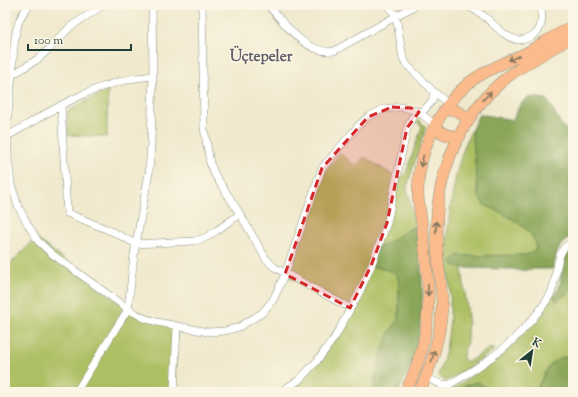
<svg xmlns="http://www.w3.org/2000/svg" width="578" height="397" viewBox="0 0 578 397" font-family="'Sorts Mill Goudy',serif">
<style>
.green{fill:#adbf63;stroke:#667e4c}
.forest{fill:#8aa659;stroke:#547246}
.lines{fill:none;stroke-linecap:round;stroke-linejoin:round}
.street-casing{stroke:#889380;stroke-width:8}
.primary-casing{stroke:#889380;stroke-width:12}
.street{stroke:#fff;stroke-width:7}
.primary{stroke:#fbbb8c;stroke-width:11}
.oneway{stroke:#82765c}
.marked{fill:#d62828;fill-opacity:0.2;stroke:#d62828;stroke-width:3;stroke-dasharray:8 5;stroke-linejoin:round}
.labels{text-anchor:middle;stroke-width:3;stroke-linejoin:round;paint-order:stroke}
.neighbourhood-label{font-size:15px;font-weight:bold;fill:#606068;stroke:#fcf5e5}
</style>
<rect width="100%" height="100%" fill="#fcf5e5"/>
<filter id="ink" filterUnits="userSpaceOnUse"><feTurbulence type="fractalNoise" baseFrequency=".025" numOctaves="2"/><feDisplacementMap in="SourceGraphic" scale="8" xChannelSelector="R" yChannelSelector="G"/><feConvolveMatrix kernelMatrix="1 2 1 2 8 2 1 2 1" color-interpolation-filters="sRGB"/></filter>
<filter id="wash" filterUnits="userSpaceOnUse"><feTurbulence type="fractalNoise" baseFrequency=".012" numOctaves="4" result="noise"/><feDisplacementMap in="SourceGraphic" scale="16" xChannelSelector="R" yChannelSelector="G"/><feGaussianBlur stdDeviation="0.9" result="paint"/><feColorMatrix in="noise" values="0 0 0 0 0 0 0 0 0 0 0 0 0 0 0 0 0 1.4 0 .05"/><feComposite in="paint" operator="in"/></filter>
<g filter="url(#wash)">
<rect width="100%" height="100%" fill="#f0e9cd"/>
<path class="green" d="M108,91L107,137L68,135L67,112L86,101Z
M419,120L426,127L407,187L415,226L377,249L379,268L393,271L397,274L399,283V317L390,332L381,355L373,391L372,392H280L308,371L350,309L289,277L326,171L340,153L356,166L364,157L396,177L395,184L406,173L422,126L417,122Z
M472,129L478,194L484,205C500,211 528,225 535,241C536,243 536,247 536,250L527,255L458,256L454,265L462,268L468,317L467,342L463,355V359L468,362L490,348L494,350L453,378L446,381L442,379L438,375C449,348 451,319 450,290C449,273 446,256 447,238C447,229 449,220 450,211C454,182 459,155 472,129Z
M36,238L128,309L177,326L174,392H5V269Z
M573,288V359L563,357L545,372L536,392H493L478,382L464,386L459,392H449L507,351L525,332L554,295L556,301Z"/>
<path class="forest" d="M531,97L547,99L562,126L573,135V237C558,241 556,256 553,269H531L521,271L514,269L462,268L454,265L452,261L458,256L527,255L536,250C536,247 536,243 535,241C528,225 500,211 484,205L478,194L472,129L479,114L513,120C517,111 520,100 531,97Z
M415,226C426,284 428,340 398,392H372L381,355L390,332L399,317V283L397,274C391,270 379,268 371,266L377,249Z
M573,246V288L556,301L554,295C556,293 558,290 559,287C564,273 557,252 573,246Z
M563,357L573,359V392H536L545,372L552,363Z
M478,382L493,392H459L464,386Z"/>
</g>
<g filter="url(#ink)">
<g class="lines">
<g class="street-casing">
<path id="street" d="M30,5C12,21 14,52 12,75L38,59L49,49L70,27L103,5
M152,5L153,72L151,143L149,172L134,255L128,309L144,318L157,322L208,332L225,331L239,327L262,313L273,300L285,274L322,168L359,125L368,117L384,109L402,107L419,112L435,125
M202,5L204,128L210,163L215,175L240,214L266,259L274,267L350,308
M268,5C284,23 306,55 334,51L416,5
M388,5L396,16L403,58L407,65L434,92L449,104
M467,5C473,9 479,12 485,17C494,24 505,38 518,40C522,40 528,38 532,36C544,30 542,15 541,5
M12,75L7,123L8,158L11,184L18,206L28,225L38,241L52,254L128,309L76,392
M61,105L67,213L111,231L136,244L194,241L205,238L216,231L240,214
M8,136C54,109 97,80 153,76
M426,377C434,381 441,386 450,384
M174,392L177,326
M280,392L299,380L317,361L335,337L360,291L371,266L387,223L407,128L412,117L425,109L432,101L434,92
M438,392C456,380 475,370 492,357C511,344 538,316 550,295C559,279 553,248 573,242"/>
</g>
<g class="primary-casing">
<path id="primary" d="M445,110C455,108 463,113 468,122
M435,125C440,134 449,137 460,136
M405,392C422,361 430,322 428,287C427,266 424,245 422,224C420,213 418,202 418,191C418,151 439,107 470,82C487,69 507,62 526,53C542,44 557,34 573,26
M419,392C432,366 441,334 442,305C442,286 438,266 437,247C432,185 456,118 506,78C527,62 551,50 573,36"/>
</g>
<use href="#street" class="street"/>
<use href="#primary" class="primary"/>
</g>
<defs><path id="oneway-shaft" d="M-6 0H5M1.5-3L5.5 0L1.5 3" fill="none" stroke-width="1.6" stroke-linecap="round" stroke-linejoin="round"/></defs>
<g class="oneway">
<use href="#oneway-shaft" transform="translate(514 58) rotate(155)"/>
<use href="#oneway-shaft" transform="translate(487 96) rotate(-45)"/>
<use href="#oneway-shaft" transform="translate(422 161) rotate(104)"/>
<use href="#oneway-shaft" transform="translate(436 227) rotate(-89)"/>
<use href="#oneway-shaft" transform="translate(428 290) rotate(90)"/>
<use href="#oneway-shaft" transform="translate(433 356) rotate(-75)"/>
</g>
</g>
<path class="marked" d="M392,107L411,108L419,112L407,128L387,223L371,266L350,308L285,274L322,168L368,117Z"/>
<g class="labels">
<g class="neighbourhood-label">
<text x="261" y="61">Üçtepeler</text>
</g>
</g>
<rect width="578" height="397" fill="none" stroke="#fcf5e5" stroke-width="20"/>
<g transform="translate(532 351) rotate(30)" stroke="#fcf5e5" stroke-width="3" paint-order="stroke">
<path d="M0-3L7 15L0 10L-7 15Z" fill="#1f3d34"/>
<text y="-6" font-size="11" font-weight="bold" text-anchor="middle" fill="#1f3d34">K</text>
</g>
<path d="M28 44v6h103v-6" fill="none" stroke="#1f3d34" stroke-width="2"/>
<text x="34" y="44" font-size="12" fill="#1f3d34" stroke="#fcf5e5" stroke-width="3" paint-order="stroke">100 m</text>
</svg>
